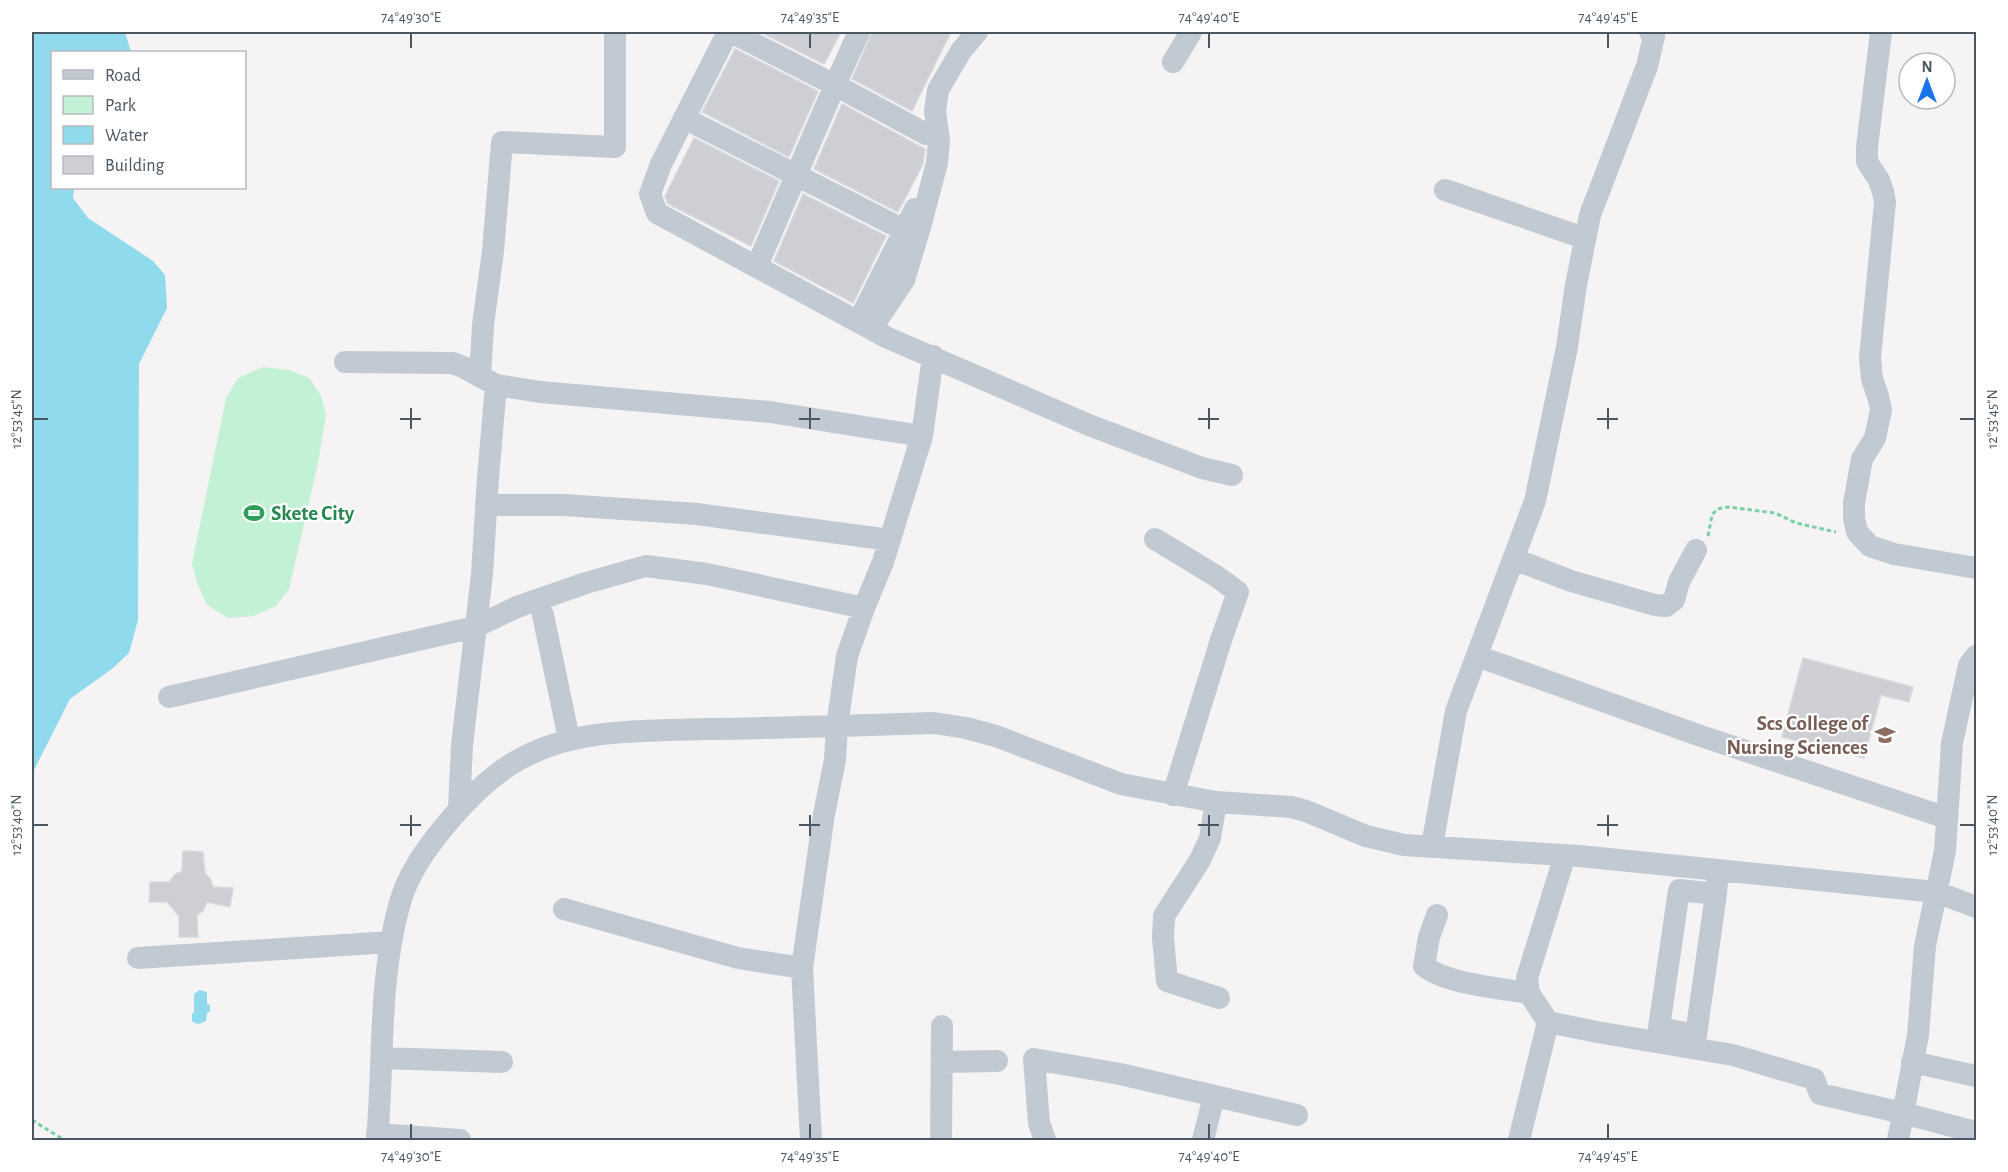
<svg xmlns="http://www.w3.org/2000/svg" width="2008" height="1172" viewBox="0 0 2008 1172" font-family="'Alegreya Sans',sans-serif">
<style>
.green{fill:#c3f1d5}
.water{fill:#90daee}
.building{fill:#cdcfd5;stroke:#d7d9de;stroke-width:1.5}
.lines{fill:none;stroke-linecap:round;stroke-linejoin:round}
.path{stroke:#7ad0a6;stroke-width:3;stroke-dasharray:4.5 3;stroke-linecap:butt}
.minor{stroke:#c1cad2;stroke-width:22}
.ticks{fill:none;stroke:#4a5661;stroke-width:2}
.labels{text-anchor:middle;stroke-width:4.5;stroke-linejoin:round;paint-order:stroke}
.leisure-label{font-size:21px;font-weight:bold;fill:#27864d;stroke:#fff;text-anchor:start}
.education-label{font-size:21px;font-weight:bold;fill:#785e54;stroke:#fff;text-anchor:end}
.neatline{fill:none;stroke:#4a5661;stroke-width:2}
.ticks-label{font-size:15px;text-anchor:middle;fill:#4a5661}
</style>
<rect width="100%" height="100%" fill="#f5f3f3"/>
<path class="green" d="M263,367L289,370L309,378L321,396L326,415L318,463L289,589L276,606L253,616L228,618L207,605L197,583L192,563L226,398L238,378Z"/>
<path class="water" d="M32,32H125L131,52H52V188H74L73,198L88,218L153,261L165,275L167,308L139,364L138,620L129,653L113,668L70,699L32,774Z
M200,990L207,992V1004L210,1005V1011L207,1013L206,1021L199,1024L195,1023L192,1021V1013H194V994Z"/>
<path class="building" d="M760,32H841L824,64Z
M872,32H951L912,111L852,79Z
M735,49L818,91L789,157L702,112Z
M842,104L925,149L923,164L898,212L814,169Z
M694,138L779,181L751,246L668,204L665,196Z
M803,194L886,236L853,303L774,261Z
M1803,658L1913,687L1909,702L1881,695L1864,758L1782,737Z
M183,851L203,852L205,873L211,880L213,887L233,888L230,907L207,902L203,911L197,915L198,937H179V916L167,902H149L150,882H169L174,875L182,871Z"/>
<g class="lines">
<path class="path" d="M1708,536L1712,515L1717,509L1728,507L1775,513L1796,523L1836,532
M32,1120L64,1140"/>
<path class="minor" d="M728,32L661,164L650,194L657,213L888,338L1089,425L1202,468L1232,475
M731,32L835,85L757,266
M859,32L835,85L926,134
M1881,32L1867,147V162L1879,180L1883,192L1885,202L1870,358L1872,379L1878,396L1881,410L1875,438L1862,459L1854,503V518L1857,532L1870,546L1894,554L1976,568
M1173,62L1191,32
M684,118L904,230
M1445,190L1584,238
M859,321L915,209
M872,328L904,280L920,227L937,163L939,140L935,111L938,90L961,51L977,32
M933,356L922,436L883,562L864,608L847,656L837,726L934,723L966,728L996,736L1121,784L1216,802L1291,807L1306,811L1366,836L1404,845L1579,856L1936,892L1976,907
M345,362L453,363L463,367L496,385L540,392L770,412L922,436
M480,377L483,325L493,251L502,142L615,147V32
M486,505H564L697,514L890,540
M1155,539L1216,576L1238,592L1221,640L1173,795
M1514,559L1571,581L1655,605L1666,606L1674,600L1679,582L1696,550
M543,615L569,739
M1477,656L1698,735L1947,818
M169,697L475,627L517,607L586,583L646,566L707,574L864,608
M1216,802L1210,838L1200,860L1164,916L1163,938L1167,981L1219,998
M459,808L462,745L482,574L488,478L496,385
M1432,846L1456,711L1535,501L1567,347L1576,285L1590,215L1647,66L1654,36L1650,32
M1565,855L1527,978L1529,993L1548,1022L1597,1032L1733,1055L1814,1079L1820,1094L1903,1113L1971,1131L1976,1138
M564,909L738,958L802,968
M1437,915L1429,937L1424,966C1446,984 1500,988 1529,993
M138,958L391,942
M1670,1030L1696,1035L1716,894
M1657,1041L1679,890L1716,894L1718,870
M382,1058L502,1062
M942,1062L997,1061
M1912,1062L1976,1076
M377,1134L460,1140
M377,1140C384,1063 378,983 399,906C407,874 428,846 449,821C470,796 494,772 524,757C578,728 645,731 706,729C749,729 793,727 837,726L835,760L824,814L802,968L811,1140
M941,1140L942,1026
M1045,1140L1039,1123L1034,1059L1120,1074L1297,1115
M1203,1140L1214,1096
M1519,1140L1548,1022
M1898,1140L1918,1035L1925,946L1945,851L1952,743L1969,665L1976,656"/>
</g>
<path class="ticks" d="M411,33V48M810,33V48M1209,33V48M1608,33V48M411,408V429M810,408V429M1209,408V429M1608,408V429M33,419H48M400,419H421M799,419H820M1198,419H1219M1597,419H1618M1960,419H1975M411,815V836M810,815V836M1209,815V836M1608,815V836M33,825H48M400,825H421M799,825H820M1198,825H1219M1597,825H1618M1960,825H1975M411,1124V1139M810,1124V1139M1209,1124V1139M1608,1124V1139"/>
<defs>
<g id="stadium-bare" transform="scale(1.62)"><path d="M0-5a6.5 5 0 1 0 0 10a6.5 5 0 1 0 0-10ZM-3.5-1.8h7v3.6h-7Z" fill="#2e9e5b" stroke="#fff" stroke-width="2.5" paint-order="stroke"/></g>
<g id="university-bare" transform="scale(1.62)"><path d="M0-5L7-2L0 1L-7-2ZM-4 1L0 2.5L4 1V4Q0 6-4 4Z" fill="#8d6e63" stroke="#fff" stroke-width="2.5" paint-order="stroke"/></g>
</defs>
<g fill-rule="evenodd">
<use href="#stadium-bare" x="254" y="513"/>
<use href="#university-bare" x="1885" y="735"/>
</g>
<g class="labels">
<g class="leisure-label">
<text x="271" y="520">Skete City</text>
</g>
<g class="education-label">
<text x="1868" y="730">Scs College of<tspan x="1868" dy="24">Nursing Sciences</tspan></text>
</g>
</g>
<rect width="2008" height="1172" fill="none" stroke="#ffffff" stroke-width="66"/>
<rect x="51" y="51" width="195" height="138" fill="#ffffff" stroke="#b7bbc0" stroke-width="1.5"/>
<rect x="63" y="70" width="30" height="9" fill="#c1cad2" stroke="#b7bbc0" stroke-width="1.5"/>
<text x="105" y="81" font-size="18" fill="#4a5661">Road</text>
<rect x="63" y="96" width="30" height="18" fill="#c3f1d5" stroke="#b7bbc0" stroke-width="1.5"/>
<text x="105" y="111" font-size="18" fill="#4a5661">Park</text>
<rect x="63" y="126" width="30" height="18" fill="#90daee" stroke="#b7bbc0" stroke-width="1.5"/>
<text x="105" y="141" font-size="18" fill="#4a5661">Water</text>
<rect x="63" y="156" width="30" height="18" fill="#cdcfd5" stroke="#b7bbc0" stroke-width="1.5"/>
<text x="105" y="171" font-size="18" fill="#4a5661">Building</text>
<g transform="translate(1927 81)"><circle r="28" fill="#ffffff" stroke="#b7bbc0" stroke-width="1.5"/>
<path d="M0-4.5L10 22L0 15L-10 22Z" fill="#1a73e8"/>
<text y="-9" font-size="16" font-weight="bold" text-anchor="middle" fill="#4a5661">N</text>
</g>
<rect x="33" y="33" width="1942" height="1106" class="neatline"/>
<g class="ticks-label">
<text x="411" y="22">74°49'30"E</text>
<text x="810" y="22">74°49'35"E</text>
<text x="1209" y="22">74°49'40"E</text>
<text x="1608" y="22">74°49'45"E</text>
<text transform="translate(16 419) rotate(-90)" y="5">12°53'45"N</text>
<text transform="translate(1992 419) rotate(-90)" y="5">12°53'45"N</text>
<text transform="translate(16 825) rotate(-90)" y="5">12°53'40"N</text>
<text transform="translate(1992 825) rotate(-90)" y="5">12°53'40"N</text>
<text x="411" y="1161">74°49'30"E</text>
<text x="810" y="1161">74°49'35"E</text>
<text x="1209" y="1161">74°49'40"E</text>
<text x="1608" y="1161">74°49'45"E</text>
</g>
</svg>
